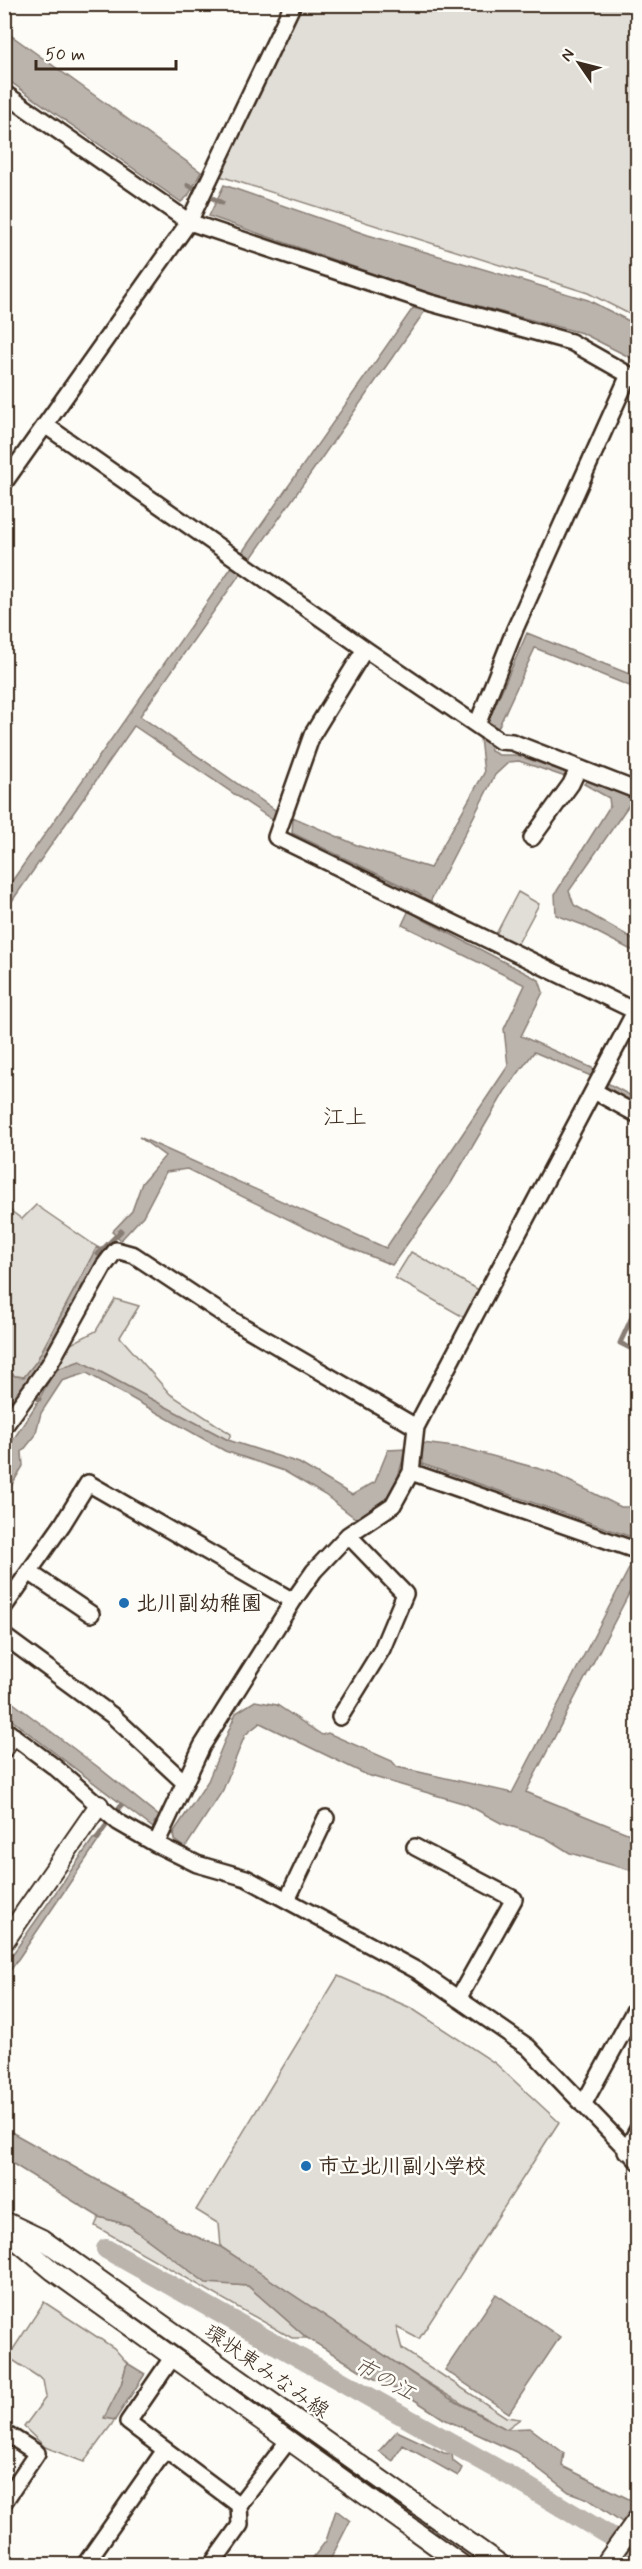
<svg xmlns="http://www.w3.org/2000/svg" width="642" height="2569" viewBox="0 0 642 2569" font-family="Mynerve,'Klee One',sans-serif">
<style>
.green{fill:#e1ded7;stroke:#8e847a;stroke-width:1.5}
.water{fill:#bbb4ad;stroke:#887d74;stroke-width:1.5}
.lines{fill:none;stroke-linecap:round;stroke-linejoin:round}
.stream{stroke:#887d74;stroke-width:5}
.canal{stroke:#bbb4ad;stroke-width:20}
.minor-casing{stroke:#3b2a1e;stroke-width:20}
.tertiary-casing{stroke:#3b2a1e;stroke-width:22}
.minor{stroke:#fdfcf7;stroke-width:15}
.tertiary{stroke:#fdfcf7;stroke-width:18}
.poi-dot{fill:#1f6fb2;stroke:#fdfcf7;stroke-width:2}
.labels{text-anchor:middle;stroke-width:5;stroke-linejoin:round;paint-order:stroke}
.poi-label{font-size:21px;font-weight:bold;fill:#3b2a1e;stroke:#fdfcf7;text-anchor:start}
.street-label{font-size:21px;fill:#3b2a1e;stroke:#fdfcf7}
.neighbourhood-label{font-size:22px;fill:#3b2a1e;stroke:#fdfcf7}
.water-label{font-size:22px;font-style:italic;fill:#615349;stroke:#fdfcf7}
</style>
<rect width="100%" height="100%" fill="#fdfcf7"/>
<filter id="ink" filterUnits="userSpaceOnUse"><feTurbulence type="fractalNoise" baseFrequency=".0167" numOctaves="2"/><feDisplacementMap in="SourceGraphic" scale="12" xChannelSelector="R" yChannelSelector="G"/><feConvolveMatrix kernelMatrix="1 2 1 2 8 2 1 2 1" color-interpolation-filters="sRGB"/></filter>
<g filter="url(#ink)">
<path class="green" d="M301,5H637V318L588,293L220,176Z
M518,892L539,904L516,947L495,936Z
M36,1205L97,1247L36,1362L24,1377L15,1376L5,1369L4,1206L22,1219Z
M411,1252L479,1290L465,1318L395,1278Z
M115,1299L139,1306L120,1337L170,1394L231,1434L228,1440L80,1361L55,1370L67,1346L96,1331Z
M338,1976L411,2008L495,2063L559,2122L419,2339L396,2327L402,2349L506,2417L520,2419L506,2429C407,2374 315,2310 221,2247L219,2224L196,2210Z
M99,2217L128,2225L206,2282L248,2286L307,2338H292L95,2226Z
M44,2302L114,2348L127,2363L121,2385L105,2418L115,2420L84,2462L45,2447L24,2427L46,2397L43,2380L8,2357Z"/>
<path class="water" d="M5,31L201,172L188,196L181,202L5,78Z
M224,185L368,235L588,300L637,325V361L582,333L428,293L209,216Z
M413,308L425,311L140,716L278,812L274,821L134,726L5,911V891Z
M527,633L637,677V689L535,648L498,728L487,724Z
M480,738L489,742L491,751L499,755H517L568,773V778L519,761L509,762L495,775L430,902L417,893L292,833L293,817L359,846L430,868L484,773Z
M588,779L610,787L633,799L569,891L574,905L637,941V953L583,925L556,915L555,894L610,806L609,798L584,784Z
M409,910L422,919L539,980L543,992L521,1036L592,1068L609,1084L637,1099V1107L591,1076L534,1052L505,1091L451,1183L392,1265L328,1239L187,1169L166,1172L143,1216L121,1240L112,1232L132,1211L142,1183L165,1156L139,1137L386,1248L508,1066L504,1029L525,985L402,925Z
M97,1247L106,1251L43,1361L21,1394L10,1401L5,1397L4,1369L15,1376L24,1377L36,1362Z
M80,1361L228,1440L299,1463L352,1495L375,1482L388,1450L406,1449L398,1477L386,1500L359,1521L325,1495L284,1471L225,1451L87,1373L62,1381L41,1413L35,1436L22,1452L23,1466L8,1491L5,1492V1452L34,1408L55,1370Z
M422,1443L463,1448L551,1472L621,1507H629L637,1502V1539L422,1464L419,1453Z
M633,1561L637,1562V1578L526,1792L637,1837V1872L570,1853L546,1838L501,1823L466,1804L367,1775L260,1723L245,1735L223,1790L185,1848L174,1840L173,1833L208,1781L236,1713L255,1701L277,1705L322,1735L328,1733L392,1761L397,1767L512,1793Z
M4,1696L98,1767L160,1817L153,1828L5,1715Z
M101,1837L10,1971L5,1980V1965L93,1839Z
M4,2128L153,2211L178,2229L221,2247L449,2398L506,2429L530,2428L564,2453L562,2466L637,2503V2532L588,2499L569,2492L516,2452L444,2419L407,2395L371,2377L307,2338L248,2286L206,2283L128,2225L99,2217L5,2159Z
M496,2294L560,2337L509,2413L445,2370Z
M127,2363L145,2374L115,2420L104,2418L121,2385Z
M397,2431L444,2453L452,2454L453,2461L462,2468L458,2476L403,2445L393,2461L379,2451Z
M336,2510L350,2521L328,2564H308L326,2541Z"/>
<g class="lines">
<path class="stream" d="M188,185L222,203
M98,1254L121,1231
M638,1304L620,1343L638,1352
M30,1393L39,1399
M156,1823L173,1833
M97,1838L121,1805"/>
<path class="canal" d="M106,2249L510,2476L638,2553"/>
<g class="minor-casing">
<path id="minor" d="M4,93L189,222L431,303L571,342L638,380
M45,425L365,649
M4,483L189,222L293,4
M477,725L515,629L628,377
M532,838L571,784L578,769
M635,1011L276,837L312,735L365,649L500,741L512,742L638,791
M594,1091L638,1115
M4,1427L49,1365L104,1266L116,1250L134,1255L229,1318L416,1427
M411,1472L638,1551
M29,1572L91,1614
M4,1607L62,1525L88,1483L293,1601
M4,1636L113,1716L185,1783
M340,1717L382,1649L405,1594L348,1535
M4,1729L56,1768L118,1822L156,1844L197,1864L246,1878L418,1971L528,2047L638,2161
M4,1750L14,1736
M156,1844L202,1746L293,1601L314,1571L348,1535L393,1505L411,1472L416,1427L638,1006
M415,1847L514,1899L458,1999
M287,1900L326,1818
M583,2105L638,2004
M626,2151L638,2129
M172,2358L128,2422L239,2505L288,2441
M4,2432L37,2453L4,2502
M86,2563L165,2450
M212,2564L240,2525L239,2505"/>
</g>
<g class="tertiary-casing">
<path id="tertiary" d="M4,1942L99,1805
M4,2221L42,2239L500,2564
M4,2230L53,2271L461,2564
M605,2564L638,2518"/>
</g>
<use href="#minor" class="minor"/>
<use href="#tertiary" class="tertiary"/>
</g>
</g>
<g class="poi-dot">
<circle cx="124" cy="1603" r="6"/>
<circle cx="306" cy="2166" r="6"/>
</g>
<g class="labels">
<g class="poi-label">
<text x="136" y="1610">北川副幼稚園</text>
<text x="318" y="2173">市立北川副小学校</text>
</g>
<g class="street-label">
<text transform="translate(267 2371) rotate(35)" y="7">環状東みなみ線</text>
</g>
<g class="neighbourhood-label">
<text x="345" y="1124">江上</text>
</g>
<g class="water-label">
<text transform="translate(385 2378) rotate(29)" y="8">市の江</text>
</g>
</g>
<rect width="642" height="2569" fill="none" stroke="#fdfcf7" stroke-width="24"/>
<rect x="12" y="12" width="618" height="2545" fill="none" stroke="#3b2a1e" stroke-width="2" filter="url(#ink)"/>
<g transform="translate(579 63) rotate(305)" stroke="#fdfcf7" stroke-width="4.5" paint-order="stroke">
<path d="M0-4.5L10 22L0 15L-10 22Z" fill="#3b2a1e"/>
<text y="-9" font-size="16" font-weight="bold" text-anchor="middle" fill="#3b2a1e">N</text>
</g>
<path d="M36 60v9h140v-9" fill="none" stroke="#3b2a1e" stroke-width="3"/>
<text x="45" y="60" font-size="18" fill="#3b2a1e" stroke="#fdfcf7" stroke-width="4.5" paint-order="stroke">50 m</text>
</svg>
